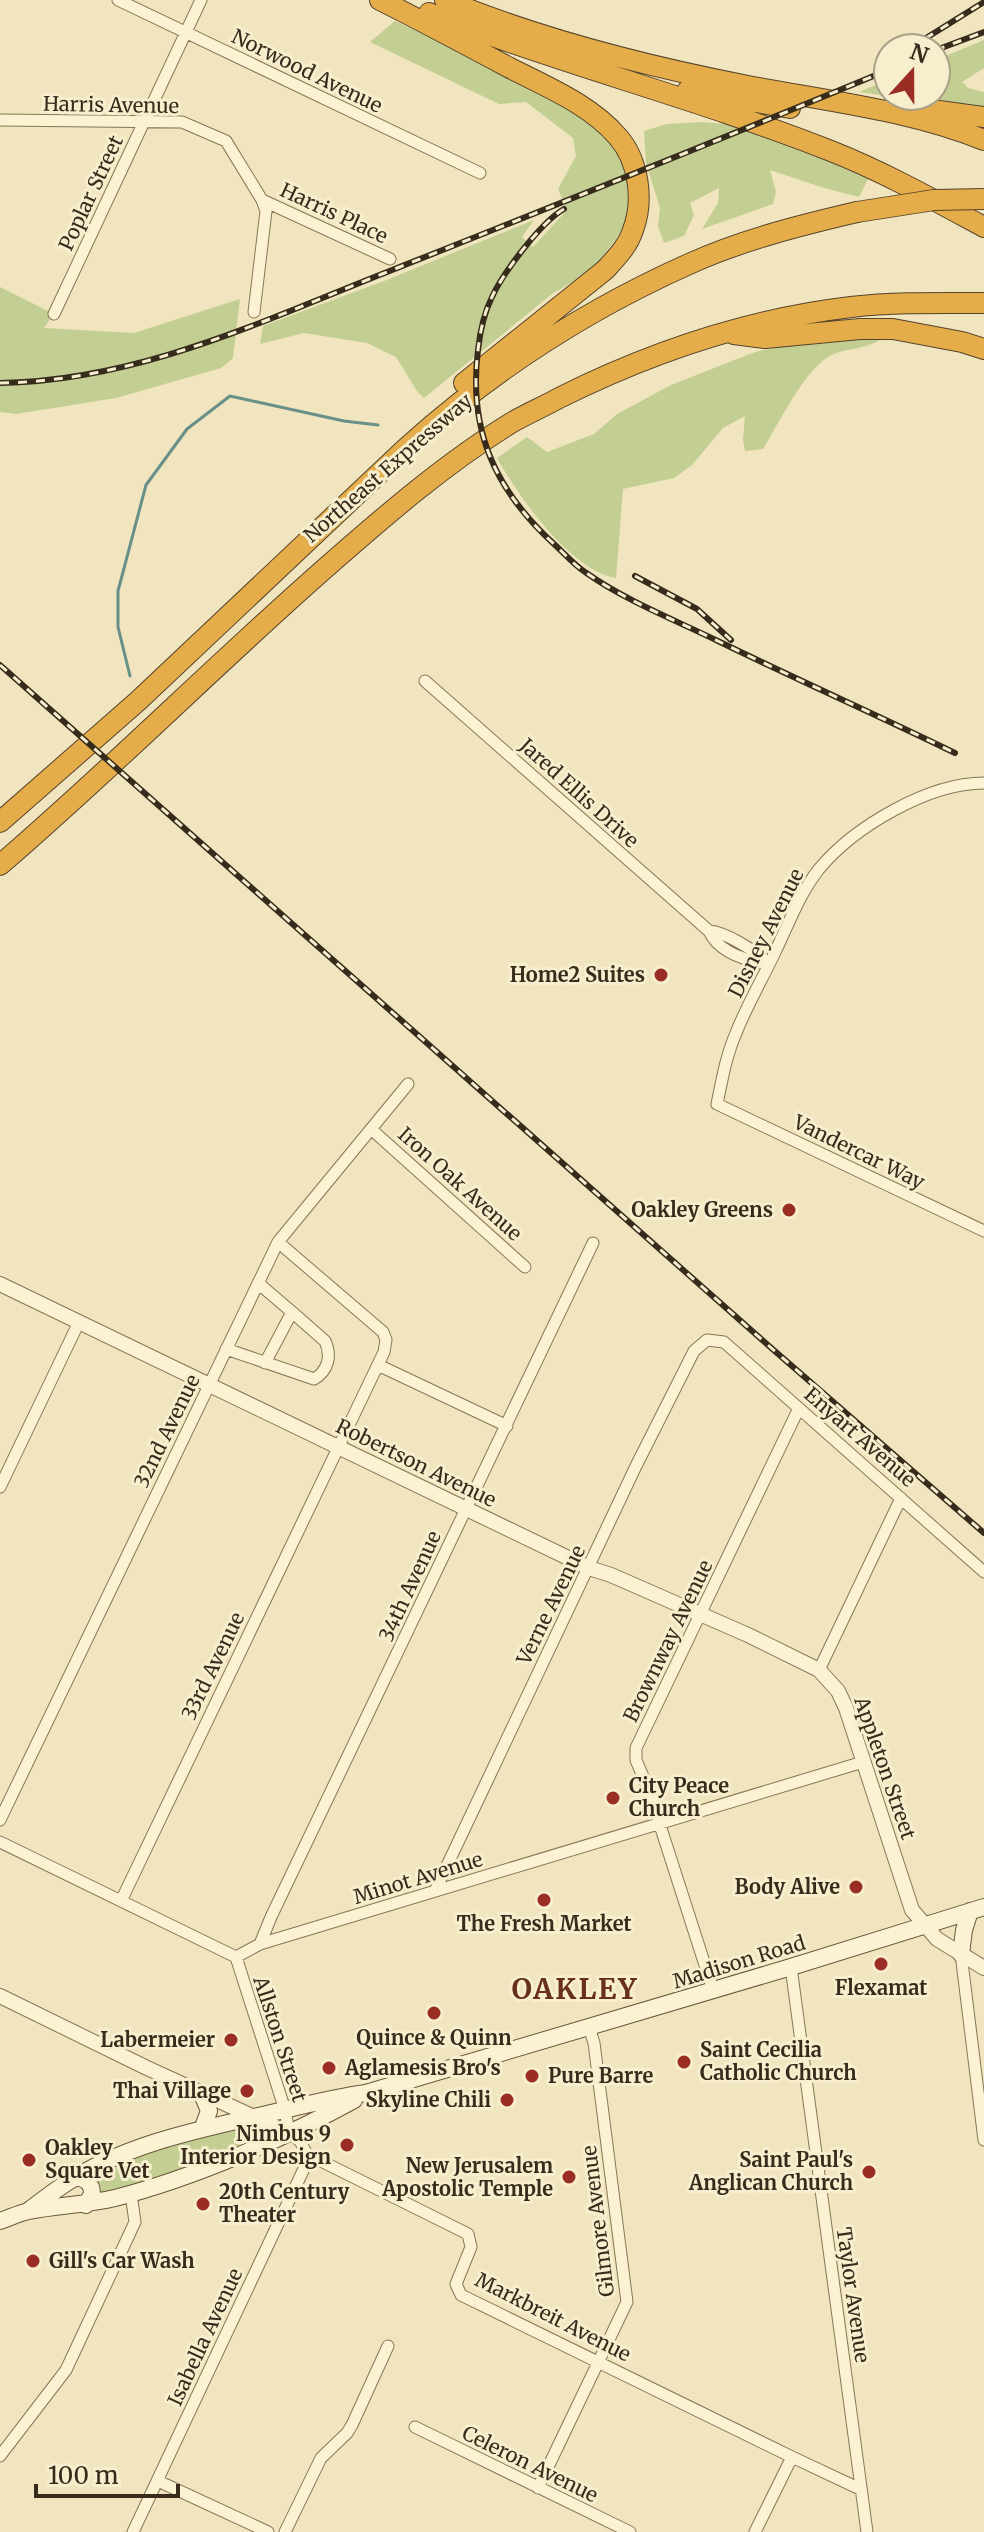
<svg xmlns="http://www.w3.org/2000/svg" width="984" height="2532" viewBox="0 0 984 2532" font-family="Merriweather,serif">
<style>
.green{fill:#c2ce92}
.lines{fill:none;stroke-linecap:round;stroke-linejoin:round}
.stream{stroke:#698f89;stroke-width:3}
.minor-casing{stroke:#897556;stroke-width:13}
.tertiary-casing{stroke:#897556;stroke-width:16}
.secondary-casing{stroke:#6a563a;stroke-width:18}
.motorway-casing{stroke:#56432b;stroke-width:22}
.minor{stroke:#faf2d2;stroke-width:11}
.tertiary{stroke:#faf2d2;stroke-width:14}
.secondary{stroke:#faf2d2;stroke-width:16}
.motorway{stroke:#e4ad4a;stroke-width:20}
.rail-casing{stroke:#372b1c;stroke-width:6}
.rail{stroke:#f7eece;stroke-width:3;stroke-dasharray:9;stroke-linecap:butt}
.motorway-bridge-casing{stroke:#56432b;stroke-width:22;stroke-linecap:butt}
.motorway-bridge{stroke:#e4ad4a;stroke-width:20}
.poi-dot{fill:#9a2d24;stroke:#f7eece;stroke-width:3}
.labels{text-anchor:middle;stroke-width:6;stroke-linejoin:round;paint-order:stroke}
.street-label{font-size:20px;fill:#372b1c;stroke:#f7eece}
.poi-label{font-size:20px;font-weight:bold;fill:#372b1c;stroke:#f7eece;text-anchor:end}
.district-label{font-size:28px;font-weight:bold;letter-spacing:2px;fill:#663019;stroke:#f7eece}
</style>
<rect width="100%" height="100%" fill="#f0e5be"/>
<path class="green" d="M395,21L527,83L600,127L624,163L632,194L624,228L592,270L552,294L424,398L417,391L396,357L367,343L304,333L260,344L263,326L384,281L534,220L522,237L533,247L567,210L558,189L576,156L573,138L526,102L499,104L370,42Z
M984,40V68L962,82L968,88L984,92V110L859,92L888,80V96H936V60Z
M702,122L738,125L763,132L868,179L859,197L824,188L770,170L776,192L773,204L702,229L718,203L719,188L690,203L694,215L684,236L664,243L658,226L660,208L646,163L644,131L667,124Z
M0,287L54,314L44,328L134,333L240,299L233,358L221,368L116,398L16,414L0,412Z
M811,339L879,340C863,351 841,347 825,359C801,377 779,423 763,449L745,451L743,440L745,416L723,428L692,465L674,478L623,489L616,578C571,571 518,496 497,458L527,437L547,452L594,434L617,414L671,385L755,352Z
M254,2125L257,2132L253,2139L226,2150L209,2162L124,2190L98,2196L91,2176C143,2150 197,2137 254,2125Z"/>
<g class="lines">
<path class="stream" d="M130,676L118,627V591L146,485L187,429L230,396L344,421L378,425"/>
<g class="minor-casing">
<path id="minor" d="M118,0L480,173
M0,120L182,122L226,141L262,200L266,211L254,312
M262,200L390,259
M54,314L201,0
M425,681L709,931C719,953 748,961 769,964
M984,783C928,783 854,827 819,869C800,893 789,923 776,950C763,978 747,1005 736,1033C726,1056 722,1080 717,1104L984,1231
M709,931C726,932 755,951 767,962
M371,1129L525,1267
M258,1283L292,1312
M226,1349L314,1379C328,1371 332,1356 325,1341L292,1312L265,1363
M378,1365L507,1426
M0,1487L79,1322
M819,1670L901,1498
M0,1820L278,1242L408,1084
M0,1842L236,1957
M435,1891L636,1466L694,1351L707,1340L724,1342L984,1572
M121,1901L384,1352L386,1340L383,1332L278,1242
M260,1944L271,1917L593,1243
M961,1954L984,2140
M236,1957L285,2110L289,2133L300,2141L309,2158L319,2160L468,2234L471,2247L456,2284L461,2295L792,2457L860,2489
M236,1957L260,1944L863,1762
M791,1967L867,2532
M713,1990L649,1791L636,1760V1748L799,1408
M415,2427L630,2532
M0,2456L66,2370L135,2222L131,2194
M158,2481L268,2532
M538,2488L627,2302L594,2043L589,2027
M133,2532L309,2158
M285,2532L321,2458L347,2433L352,2425L388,2346
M755,2532L792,2457"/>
</g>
<g class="tertiary-casing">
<path id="tertiary" d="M0,1284L589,1568L611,1575L748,1635L819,1670L838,1691L846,1708L912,1910L937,1939L984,1968
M0,1996L145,2067L289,2133"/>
</g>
<g class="secondary-casing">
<path id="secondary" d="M961,1954L964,1930L970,1911
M201,2092L209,2111L203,2127
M76,2177C85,2179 92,2182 92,2194L86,2205
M28,2211C41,2201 54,2191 68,2182C125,2145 193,2131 258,2116C294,2108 329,2098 366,2093L791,1967L984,1907
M0,2221C9,2218 19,2213 29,2211C58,2205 86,2205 115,2198C193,2178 283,2139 354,2100"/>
</g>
<g class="motorway-casing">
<path id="motorway" d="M380,0C424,22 467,45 510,68C547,87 591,105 618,137C639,161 644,201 633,230C628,246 616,258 605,270L464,383
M445,0C542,40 645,66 748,86C827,101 909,110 984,140
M429,13C561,64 699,99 831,151C884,172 934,200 984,227
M688,90L790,108
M917,108L984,117
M734,334L765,338L860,329H893L962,342L984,349
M0,822L138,701L405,449C489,373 586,310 689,264C742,240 801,225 857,212
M0,865C113,768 218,662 330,564C387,514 446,463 511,423C526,414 543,407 559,398C651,352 749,319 851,307C895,302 940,303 984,303"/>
</g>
<use href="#minor" class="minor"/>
<use href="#tertiary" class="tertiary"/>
<use href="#secondary" class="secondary"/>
<use href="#motorway" class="motorway"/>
<g class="rail-casing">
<path id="rail" d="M910,48L984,2
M936,50L984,32
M564,209C541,222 503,273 492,297C484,313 480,332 478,350C468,430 495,490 554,544C564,553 574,565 585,572C626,601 675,620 720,642C798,680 877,715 955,753
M0,383C136,381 258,323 382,274C551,207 720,140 888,70
M635,576L697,609L731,640
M0,665L769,1346L984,1533"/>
</g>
<use href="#rail" class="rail"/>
<g class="motorway-bridge-casing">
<path id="motorway-bridge" d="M857,212L934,200L984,199"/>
</g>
<use href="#motorway-bridge" class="motorway-bridge"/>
</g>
<g class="poi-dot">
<circle cx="661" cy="975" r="8"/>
<circle cx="789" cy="1210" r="8"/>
<circle cx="613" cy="1798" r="8"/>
<circle cx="856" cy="1887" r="8"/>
<circle cx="544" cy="1900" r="8"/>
<circle cx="881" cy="1964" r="8"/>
<circle cx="434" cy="2013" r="8"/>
<circle cx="231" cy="2040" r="8"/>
<circle cx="684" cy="2062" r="8"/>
<circle cx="329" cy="2068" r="8"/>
<circle cx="532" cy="2076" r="8"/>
<circle cx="247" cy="2091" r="8"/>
<circle cx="507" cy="2100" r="8"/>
<circle cx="347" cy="2145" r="8"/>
<circle cx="29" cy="2160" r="8"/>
<circle cx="869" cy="2172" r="8"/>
<circle cx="569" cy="2177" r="8"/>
<circle cx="203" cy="2204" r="8"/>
<circle cx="33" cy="2261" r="8"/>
</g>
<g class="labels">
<g class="street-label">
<text transform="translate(307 71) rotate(26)" y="7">Norwood Avenue</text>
<text transform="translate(111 105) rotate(1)" y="7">Harris Avenue</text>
<text transform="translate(91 193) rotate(-65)" y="7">Poplar Street</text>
<text transform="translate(334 213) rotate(25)" y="7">Harris Place</text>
<text transform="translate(388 468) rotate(-41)" y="7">Northeast Expressway</text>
<text transform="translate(579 793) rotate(42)" y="7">Jared Ellis Drive</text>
<text transform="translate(766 933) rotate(-63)" y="7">Disney Avenue</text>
<text transform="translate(859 1152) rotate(26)" y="7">Vandercar Way</text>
<text transform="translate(460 1184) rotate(42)" y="7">Iron Oak Avenue</text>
<text transform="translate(167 1431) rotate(-64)" y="7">32nd Avenue</text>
<text transform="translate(860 1437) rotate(41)" y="7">Enyart Avenue</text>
<text transform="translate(416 1463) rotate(26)" y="7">Robertson Avenue</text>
<text transform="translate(410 1586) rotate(-65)" y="7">34th Avenue</text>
<text transform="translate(551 1605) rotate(-64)" y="7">Verne Avenue</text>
<text transform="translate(668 1641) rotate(-64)" y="7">Brownway Avenue</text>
<text transform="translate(213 1666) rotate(-64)" y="7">33rd Avenue</text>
<text transform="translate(885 1768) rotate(71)" y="7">Appleton Street</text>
<text transform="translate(418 1878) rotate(-17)" y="7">Minot Avenue</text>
<text transform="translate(739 1962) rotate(-17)" y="7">Madison Road</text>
<text transform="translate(280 2039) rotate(72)" y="7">Allston Street</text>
<text transform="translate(598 2221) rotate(-97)" y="7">Gilmore Avenue</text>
<text transform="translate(853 2295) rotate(82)" y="7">Taylor Avenue</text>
<text transform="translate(553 2317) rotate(27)" y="7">Markbreit Avenue</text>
<text transform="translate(205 2337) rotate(-65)" y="7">Isabella Avenue</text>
<text transform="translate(530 2464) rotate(26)" y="7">Celeron Avenue</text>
</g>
<g class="poi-label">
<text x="645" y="982">Home2 Suites</text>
<text x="773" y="1217">Oakley Greens</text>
<text x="629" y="1793" text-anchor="start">City Peace<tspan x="629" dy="23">Church</tspan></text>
<text x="840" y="1894">Body Alive</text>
<text x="544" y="1931" text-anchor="middle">The Fresh Market</text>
<text x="881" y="1995" text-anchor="middle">Flexamat</text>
<text x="434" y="2045" text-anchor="middle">Quince &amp; Quinn</text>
<text x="215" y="2047">Labermeier</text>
<text x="700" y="2057" text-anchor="start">Saint Cecilia<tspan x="700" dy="23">Catholic Church</tspan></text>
<text x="345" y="2075" text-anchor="start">Aglamesis Bro's</text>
<text x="548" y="2083" text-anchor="start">Pure Barre</text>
<text x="231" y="2098">Thai Village</text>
<text x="491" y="2107">Skyline Chili</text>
<text x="331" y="2141">Nimbus 9<tspan x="331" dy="23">Interior Design</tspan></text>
<text x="45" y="2155" text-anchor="start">Oakley<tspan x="45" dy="23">Square Vet</tspan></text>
<text x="853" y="2167">Saint Paul's<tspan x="853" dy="23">Anglican Church</tspan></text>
<text x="553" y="2173">New Jerusalem<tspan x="553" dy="23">Apostolic Temple</tspan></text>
<text x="219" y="2199" text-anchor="start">20th Century<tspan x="219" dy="23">Theater</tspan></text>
<text x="49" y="2268" text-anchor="start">Gill's Car Wash</text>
</g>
<g class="district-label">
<text x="575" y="1999">OAKLEY</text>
</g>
</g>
<g transform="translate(912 72) rotate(21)"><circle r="38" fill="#f7eece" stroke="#aaa087" stroke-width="2"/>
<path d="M0-6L14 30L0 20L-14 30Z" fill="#9a2d24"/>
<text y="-12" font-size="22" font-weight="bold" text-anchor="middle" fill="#372b1c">N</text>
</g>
<path d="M36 2484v12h142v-12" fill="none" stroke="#372b1c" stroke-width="4"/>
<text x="48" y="2484" font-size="24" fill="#372b1c" stroke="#f7eece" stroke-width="6" paint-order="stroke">100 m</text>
</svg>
